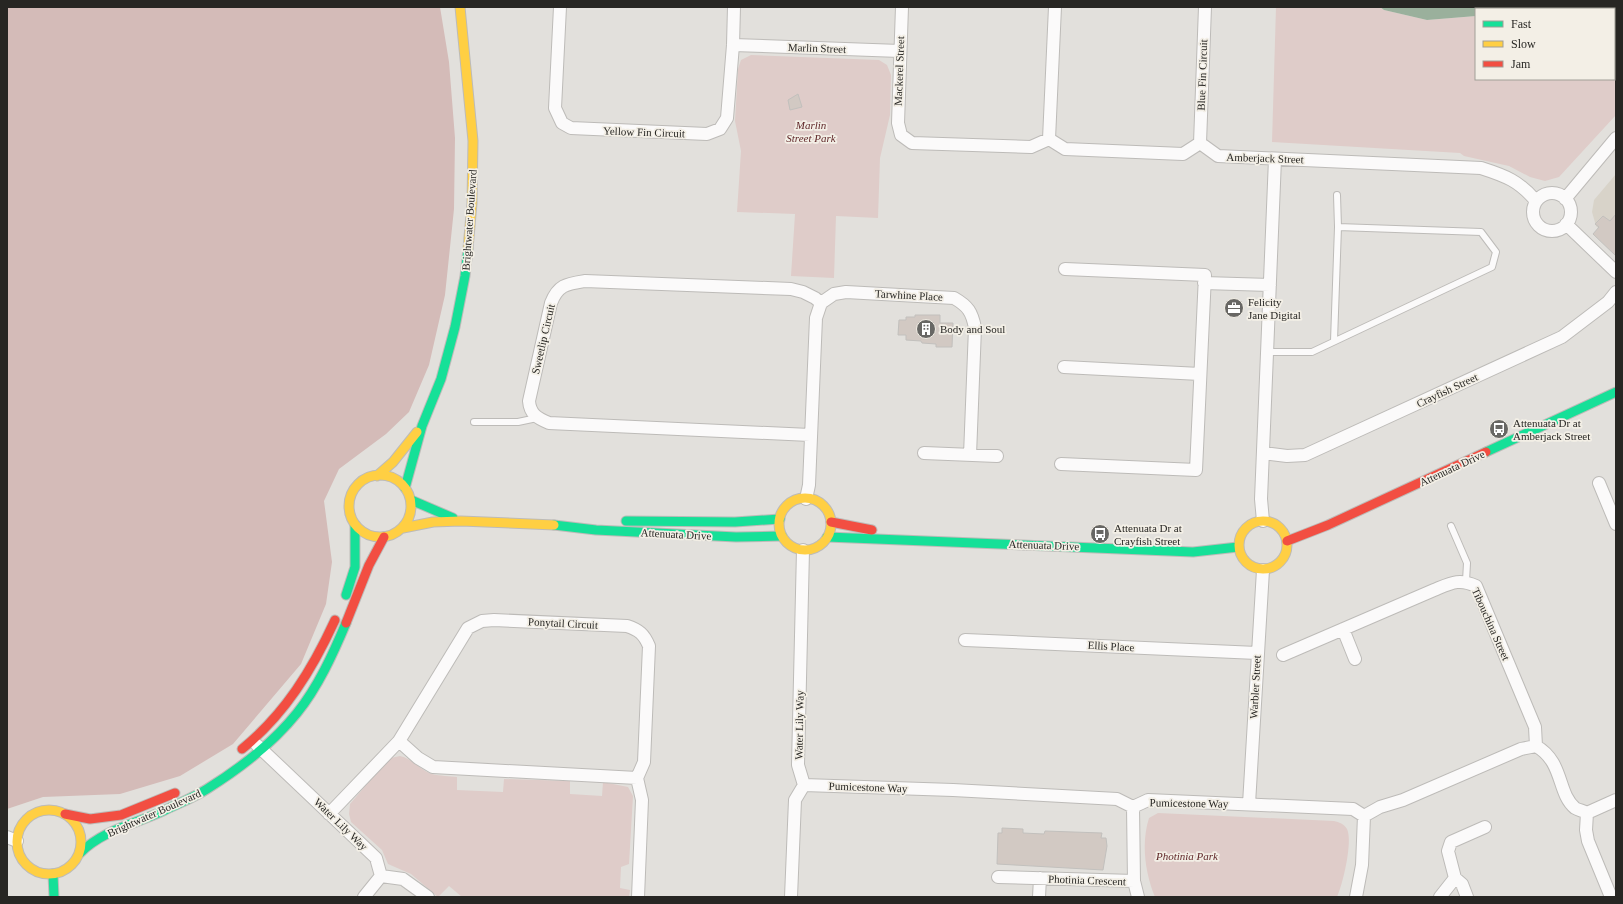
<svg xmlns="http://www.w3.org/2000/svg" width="1623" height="904" viewBox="0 0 1623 904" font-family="'Times New Roman',serif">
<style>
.built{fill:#d8d3c9}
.green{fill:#dfccc9}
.forest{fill:#d4bbb8}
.water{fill:#9ab09c}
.building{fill:#d2c9c3;stroke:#c2c0bd}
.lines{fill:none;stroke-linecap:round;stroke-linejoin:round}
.lane-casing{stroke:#bdbbb8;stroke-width:8}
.street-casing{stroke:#bdbbb8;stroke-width:14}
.fast-casing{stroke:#bdbbb8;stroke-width:11}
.slow-casing{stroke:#bdbbb8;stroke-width:11}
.jam-casing{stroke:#bdbbb8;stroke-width:11}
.lane{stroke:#fbfafa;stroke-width:6}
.street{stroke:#fbfafa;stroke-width:12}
.fast{stroke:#16e098;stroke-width:9}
.slow{stroke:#ffcf43;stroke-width:9}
.jam{stroke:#f24e42;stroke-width:9}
.labels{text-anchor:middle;stroke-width:3.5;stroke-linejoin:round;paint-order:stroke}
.street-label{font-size:11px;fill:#272623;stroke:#f3efe6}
.park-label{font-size:11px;font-style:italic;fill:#602729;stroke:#f3efe6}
.poi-label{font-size:11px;fill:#272623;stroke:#f3efe6;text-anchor:start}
</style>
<rect width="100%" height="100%" fill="#e2e0dc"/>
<path class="built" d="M1616,174V245L1596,226L1592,212L1594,200Z"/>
<path class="green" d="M1276,7H1380L1384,10L1427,20L1476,16V79H1614V9H1518L1528,7H1616V115L1559,177L1545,181L1530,177L1509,166L1464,156L1460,153L1272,142Z
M751,55L879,60L887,65L891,75L890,115L880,158L878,218L836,216L834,278L791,276L795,214L737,212L741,151L735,121L738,69L741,60Z
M400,756C413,759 420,770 432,774C440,776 450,776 457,777V790L503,792L504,779L570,781V794L602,796L603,782L628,787L633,796L629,864L621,867L620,888L630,890L629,897H462L449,886L438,897L411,874L388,864L382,850L351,822L349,814L350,804L384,764L391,758Z
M1158,813L1334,821C1339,822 1344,824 1347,829C1353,841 1343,884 1337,897H1155C1145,873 1141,843 1149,818Z"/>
<path class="forest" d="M7,7H440L449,62L455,138L454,209L445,295L429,365L409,412L386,434L339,469L324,501L332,562L326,604L301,664L233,744L180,776L120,794L43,797L7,809Z"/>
<path class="water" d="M1380,7H1528L1518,9H1476V16L1427,20L1384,10Z"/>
<path class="building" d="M798,94L802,107L790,110L788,100Z
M1616,214V256L1593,234L1599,227L1595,224L1603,216L1610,221Z
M915,315H940V323H953L952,347H936V344L922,343L921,341L906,340V335H898L899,320H906V317H915Z
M1002,828L1023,829V833L1044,834L1045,831L1102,833L1101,838H1106L1107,846L1103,870L997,864L998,833H1002Z"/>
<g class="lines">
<g class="lane-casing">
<path id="lane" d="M1334,341L1338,227L1337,195
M1268,352H1312L1492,267L1496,252L1481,232L1338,227
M474,422H518L537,418
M1451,526L1467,563L1466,581"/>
</g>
<g class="street-casing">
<path id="street" d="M560,7L555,108L562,123L571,128L707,134L720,129L727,118L733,45L734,7
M902,7L898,123L901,135L912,143L1031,147L1049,139L1065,149L1183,154L1200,143L1218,156L1481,168C1506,176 1519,181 1536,201
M733,45L900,51
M1049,139L1055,7
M1200,143L1205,7
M1533 212a19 19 0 1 1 38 0a19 19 0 1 1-38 0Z
M1565,199L1616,138
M1566,224L1616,272
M1204,283L1270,285
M821,303L834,294L846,292L954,298C968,306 972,312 975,328L970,455
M1064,367L1200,374
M924,453L997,456
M1263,453L1287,456L1305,455L1562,337L1608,302L1616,292
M1061,464L1196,470L1205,275L1065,269
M1599,483L1616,524
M806,499L809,485L816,318L821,303L815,298L803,292L791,289L585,281C566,284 558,285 551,303L529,401C530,414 537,418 549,423L810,435
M1263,521L1261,499L1275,159
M1343,629L1355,659
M965,640L1257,653
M1283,655L1434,590C1451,583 1459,578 1476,586L1535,727L1536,746
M399,741L418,758L433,767L637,778
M257,745L376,858L381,876L403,879L428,897
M1536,746C1564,762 1557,793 1575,808C1578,810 1584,811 1587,813L1616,800
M804,785L953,790L1117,799L1133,807L1148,800L1353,809L1364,816L1380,807L1403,800L1521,749L1536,746
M1249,804L1263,570
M1133,807L1134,881L1138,897
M1587,813L1586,830L1588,841L1611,897
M329,814L399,741L468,628L482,621L494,620L627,626C639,630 644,634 649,646L644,762L637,778L642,800L638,897
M7,837L17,841
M998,877L1134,881
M364,897L381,876
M791,897L795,800L804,785L798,765L803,550
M1039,897L1040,878
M1356,897L1362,865L1364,816
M1440,897L1455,878
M1467,897L1462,884L1455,878L1448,851L1451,842L1485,827"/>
</g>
<g class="fast-casing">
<path id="fast" d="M1486,452L1616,392
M405,488L422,426L441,379L455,327L465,276L468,249
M411,500L453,518
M626,521L735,522L780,519
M554,525L596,530L736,537L782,536
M827,537L1193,552L1238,547
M346,595L355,567V525
M80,853C103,830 135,824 163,811C177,804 193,798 207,789C239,769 273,743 297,713C318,687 333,654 346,623
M53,874L54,897"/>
</g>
<g class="slow-casing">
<path id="slow" d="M460,7L473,141L472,203L468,249
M349 506a31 31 0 1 1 62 0a31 31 0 1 1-62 0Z
M377,476L393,462L417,432
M779 524a26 26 0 1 1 52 0a26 26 0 1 1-52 0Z
M1239 545a24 24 0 1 1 48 0a24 24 0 1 1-48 0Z
M403,528L433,522L461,521L554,525
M17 842a32 32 0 1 1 64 0a32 32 0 1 1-64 0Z"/>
</g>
<g class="jam-casing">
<path id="jam" d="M831,522L872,530
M1287,541L1328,525L1486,452
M346,623L369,565L384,537
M242,749C285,714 312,670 335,620
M65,814L90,819L121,815L175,793"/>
</g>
<use href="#lane" class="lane"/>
<use href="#street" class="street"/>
<use href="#fast" class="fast"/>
<use href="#slow" class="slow"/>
<use href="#jam" class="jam"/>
</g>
<defs>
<g id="office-disc" transform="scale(1)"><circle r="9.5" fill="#686764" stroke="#f3efe6"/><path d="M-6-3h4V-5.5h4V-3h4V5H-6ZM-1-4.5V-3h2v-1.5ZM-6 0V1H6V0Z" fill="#fff"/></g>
<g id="building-disc" transform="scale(1)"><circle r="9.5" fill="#686764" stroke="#f3efe6"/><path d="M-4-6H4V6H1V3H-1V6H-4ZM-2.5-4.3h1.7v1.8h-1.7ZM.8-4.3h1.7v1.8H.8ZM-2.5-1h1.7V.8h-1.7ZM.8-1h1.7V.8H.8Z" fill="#fff"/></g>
<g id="bus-disc" transform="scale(1)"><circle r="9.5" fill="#686764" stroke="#f3efe6"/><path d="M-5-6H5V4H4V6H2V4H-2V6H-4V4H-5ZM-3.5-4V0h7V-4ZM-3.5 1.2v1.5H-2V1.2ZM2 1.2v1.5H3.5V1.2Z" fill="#fff"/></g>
</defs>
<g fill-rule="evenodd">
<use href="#office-disc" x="1234" y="308"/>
<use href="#building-disc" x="926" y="329"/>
<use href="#bus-disc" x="1499" y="429"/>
<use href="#bus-disc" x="1100" y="534"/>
</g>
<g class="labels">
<g class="street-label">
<text transform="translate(817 48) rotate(2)" y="4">Marlin Street</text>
<text transform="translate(899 71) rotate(-88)" y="4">Mackerel Street</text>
<text transform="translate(1202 75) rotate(-88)" y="4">Blue Fin Circuit</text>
<text transform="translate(644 132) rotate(2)" y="4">Yellow Fin Circuit</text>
<text transform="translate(1265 158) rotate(2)" y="4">Amberjack Street</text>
<text transform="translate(469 220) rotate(-86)" y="4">Brightwater Boulevard</text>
<text transform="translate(909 295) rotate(3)" y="4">Tarwhine Place</text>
<text transform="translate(543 339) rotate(-77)" y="4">Sweetlip Circuit</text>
<text transform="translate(1447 390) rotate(-25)" y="4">Crayfish Street</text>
<text transform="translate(1452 468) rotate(-25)" y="4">Attenuata Drive</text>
<text transform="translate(676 534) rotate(3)" y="4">Attenuata Drive</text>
<text transform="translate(1044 545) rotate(2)" y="4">Attenuata Drive</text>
<text transform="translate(563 623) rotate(3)" y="4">Ponytail Circuit</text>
<text transform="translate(1491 624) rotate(66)" y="4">Tibouchina Street</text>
<text transform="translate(1111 646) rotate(3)" y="4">Ellis Place</text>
<text transform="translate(1255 687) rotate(-87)" y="4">Warbler Street</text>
<text transform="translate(799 725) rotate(-89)" y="4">Water Lily Way</text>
<text transform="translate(868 787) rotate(2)" y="4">Pumicestone Way</text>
<text transform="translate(1189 803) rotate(1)" y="4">Pumicestone Way</text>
<text transform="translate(154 813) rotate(-24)" y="4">Brightwater Boulevard</text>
<text transform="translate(341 824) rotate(44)" y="4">Water Lily Way</text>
<text transform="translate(1087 880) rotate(2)" y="4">Photinia Crescent</text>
</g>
<g class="park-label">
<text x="811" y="129">Marlin<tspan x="811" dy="13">Street Park</tspan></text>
<text x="1187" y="860">Photinia Park</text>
</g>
<g class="poi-label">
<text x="1248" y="306">Felicity<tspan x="1248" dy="13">Jane Digital</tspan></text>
<text x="940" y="333">Body and Soul</text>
<text x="1513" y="427">Attenuata Dr at<tspan x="1513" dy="13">Amberjack Street</tspan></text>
<text x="1114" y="532">Attenuata Dr at<tspan x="1114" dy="13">Crayfish Street</tspan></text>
</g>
</g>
<rect width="1623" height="904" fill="none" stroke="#272623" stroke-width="16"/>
<rect x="1475" y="8" width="140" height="72" fill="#f3efe6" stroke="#a19f98"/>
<rect x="1483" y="21" width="20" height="6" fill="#16e098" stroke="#a19f98"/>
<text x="1511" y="28" font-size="12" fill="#272623">Fast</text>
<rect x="1483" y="41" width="20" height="6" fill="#ffcf43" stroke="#a19f98"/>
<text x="1511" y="48" font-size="12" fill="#272623">Slow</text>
<rect x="1483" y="61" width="20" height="6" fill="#f24e42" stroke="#a19f98"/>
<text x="1511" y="68" font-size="12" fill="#272623">Jam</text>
</svg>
